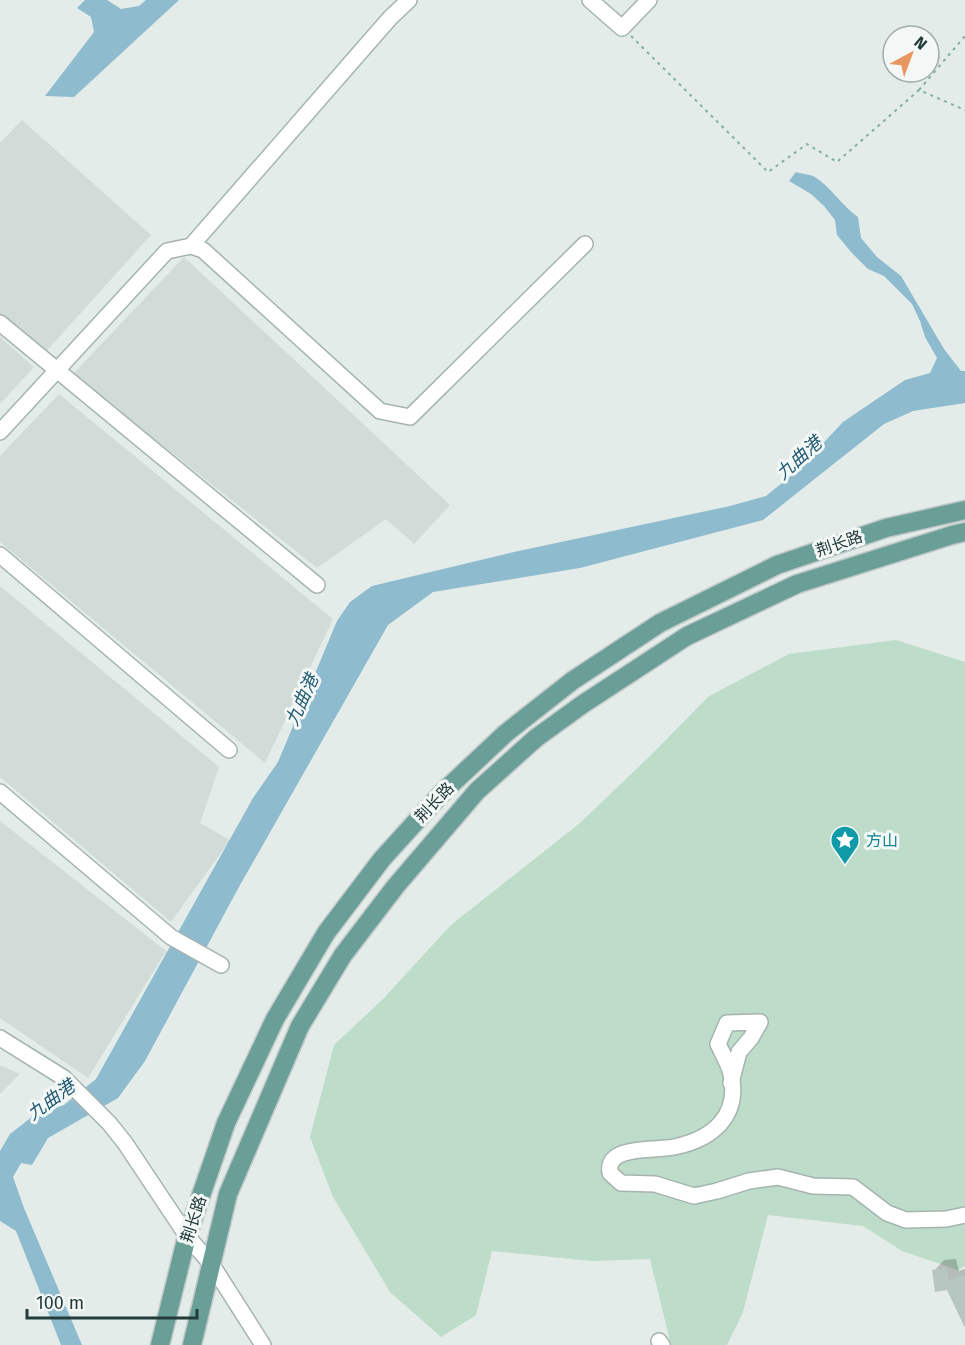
<svg xmlns="http://www.w3.org/2000/svg" width="965" height="1345" viewBox="0 0 965 1345" font-family="'Fira Sans','Noto Sans SC',sans-serif">
<style>
.built{fill:#d1dbd8}
.green{fill:#bddcc9}
.water{fill:#8ebbce}
.shadow{fill:#0003}
.building{fill:#b8c6c2}
.lines{fill:none;stroke-linecap:round;stroke-linejoin:round}
.minor-casing{stroke:#a6b4b1;stroke-width:18}
.major-casing{stroke:#c1c8c8;stroke-width:21}
.path{stroke:#85ada6;stroke-width:2;stroke-dasharray:3 4.5;stroke-linecap:butt}
.minor{stroke:#fff;stroke-width:15}
.major{stroke:#6a9f98;stroke-width:18}
.labels{text-anchor:middle;stroke-width:6;stroke-linejoin:round;paint-order:stroke}
.street-label{font-size:16px;fill:#233c39;stroke:#f3f8f6}
.culture-label{font-size:16px;fill:#0d838f;stroke:#f3f8f6;text-anchor:start}
.water-label{font-size:18px;font-style:italic;fill:#215b74;stroke:#f3f8f6}
</style>
<rect width="100%" height="100%" fill="#e3ece9"/>
<path class="built" d="M22,120L151,235L43,355L0,315V143Z
M184,257L450,505L414,544L386,519L317,568L73,374Z
M0,337L34,367L0,404Z
M59,394L333,619L265,763L0,542V456Z
M0,586L219,767L200,823L230,840L171,922L0,777Z
M0,821L166,951L88,1078L0,1018Z
M0,1065L20,1074L0,1094Z"/>
<path class="green" d="M896,640L965,662V1266L958,1270L902,1251L863,1226L768,1215L743,1312L727,1345H671L650,1259L592,1261L492,1251L476,1315L441,1337L390,1292L333,1197L310,1137L334,1045L383,999L451,925L580,823L653,753L709,696L789,654Z"/>
<path class="water" d="M85,0H107L121,9L139,6L146,0H179L74,97L45,96L94,32L91,17L77,8Z
M796,172C802,174 810,174 815,177C831,187 842,206 858,217L861,238L877,257L901,276L944,349L961,371H965V403L913,411L884,424L763,520L580,568L433,592L388,625L240,885L145,1061L118,1098L48,1138L32,1165L21,1163L13,1177L24,1208L82,1345H61L16,1231L0,1221V1151L10,1134L37,1113L64,1105L96,1079L253,798L278,762L337,621L350,602L372,586L514,552L730,506L766,496L798,470L843,422L905,380L930,373L937,358L925,337L920,321L912,304L884,276L868,269L851,252L837,235L835,220L824,206L811,194L789,181Z"/>
<path class="shadow" d="M956,1259L959,1271L965,1269V1323L948,1288L934,1271L944,1260Z"/>
<path class="building" d="M946,1268L949,1280L965,1275V1328L947,1290L935,1292L932,1270Z"/>
<g class="lines">
<g class="minor-casing">
<path id="minor" d="M590,0L622,28L649,0
M191,246L203,250L380,411L410,417L585,244
M0,323L317,585
M0,432L167,251L191,246L390,18L409,0
M0,555L229,750
M0,792L171,937L221,965
M0,1038L64,1078L109,1123L125,1143L187,1236L212,1265L263,1345
M731,1083L739,1052L751,1038L760,1022L727,1023L718,1044C722,1053 729,1064 731,1074C740,1116 713,1139 674,1147C658,1151 605,1144 610,1173L621,1183L655,1184L694,1196L717,1191L749,1181L778,1177L813,1186L853,1187L887,1213L906,1220L946,1219L965,1215
M659,1341L662,1345"/>
</g>
<g class="major-casing">
<path id="major" d="M160,1345L187,1236L226,1123L275,1019L326,933L382,859L441,794L506,733L572,681L660,623L777,565L886,528L965,510
M192,1345L228,1194L300,1026L343,955L395,887L477,791L536,738L583,704L687,636L797,584L952,535L965,532"/>
</g>
<path class="path" d="M631,36L768,172L807,144L837,162L919,90L965,110
M919,90L965,36"/>
<use href="#minor" class="minor"/>
<use href="#major" class="major"/>
</g>
<defs>
<g id="sight-pin" transform="scale(1.5)"><path d="M0 17L-7.5 6A9.5 9.5 0 1 1 7.5 6Z" fill="#0f9aa8" stroke="#f3f8f6"/><path d="M0-6L1.8-2.2L6-1.7L2.9 1.2L3.7 5.4L0 3.3L-3.7 5.4L-2.9 1.2L-6-1.7L-1.8-2.2Z" fill="#fff"/></g>
</defs>
<g fill-rule="evenodd">
<use href="#sight-pin" x="845" y="840"/>
</g>
<g class="labels">
<g class="street-label">
<text transform="translate(839 543) rotate(-19)" y="6">荆长路</text>
<text transform="translate(434 802) rotate(-46)" y="6">荆长路</text>
<text transform="translate(193 1219) rotate(-72)" y="6">荆长路</text>
</g>
<g class="culture-label">
<text x="866" y="846">方山</text>
</g>
<g class="water-label">
<text transform="translate(799 458) rotate(-42)" y="6">九曲港</text>
<text transform="translate(302 700) rotate(-66)" y="6">九曲港</text>
<text transform="translate(51 1100) rotate(-36)" y="6">九曲港</text>
</g>
</g>
<g transform="translate(911 54) rotate(41)"><circle r="28" fill="#f3f8f6" stroke="#a0adaa" stroke-width="1.5"/>
<path d="M0-4.5L10 22L0 15L-10 22Z" fill="#ea9662"/>
<text y="-9" font-size="16" font-weight="bold" text-anchor="middle" fill="#233c39">N</text>
</g>
<path d="M27 1309v9h170v-9" fill="none" stroke="#233c39" stroke-width="3"/>
<text x="36" y="1309" font-size="18" fill="#233c39" stroke="#f3f8f6" stroke-width="4.5" paint-order="stroke">100 m</text>
</svg>
